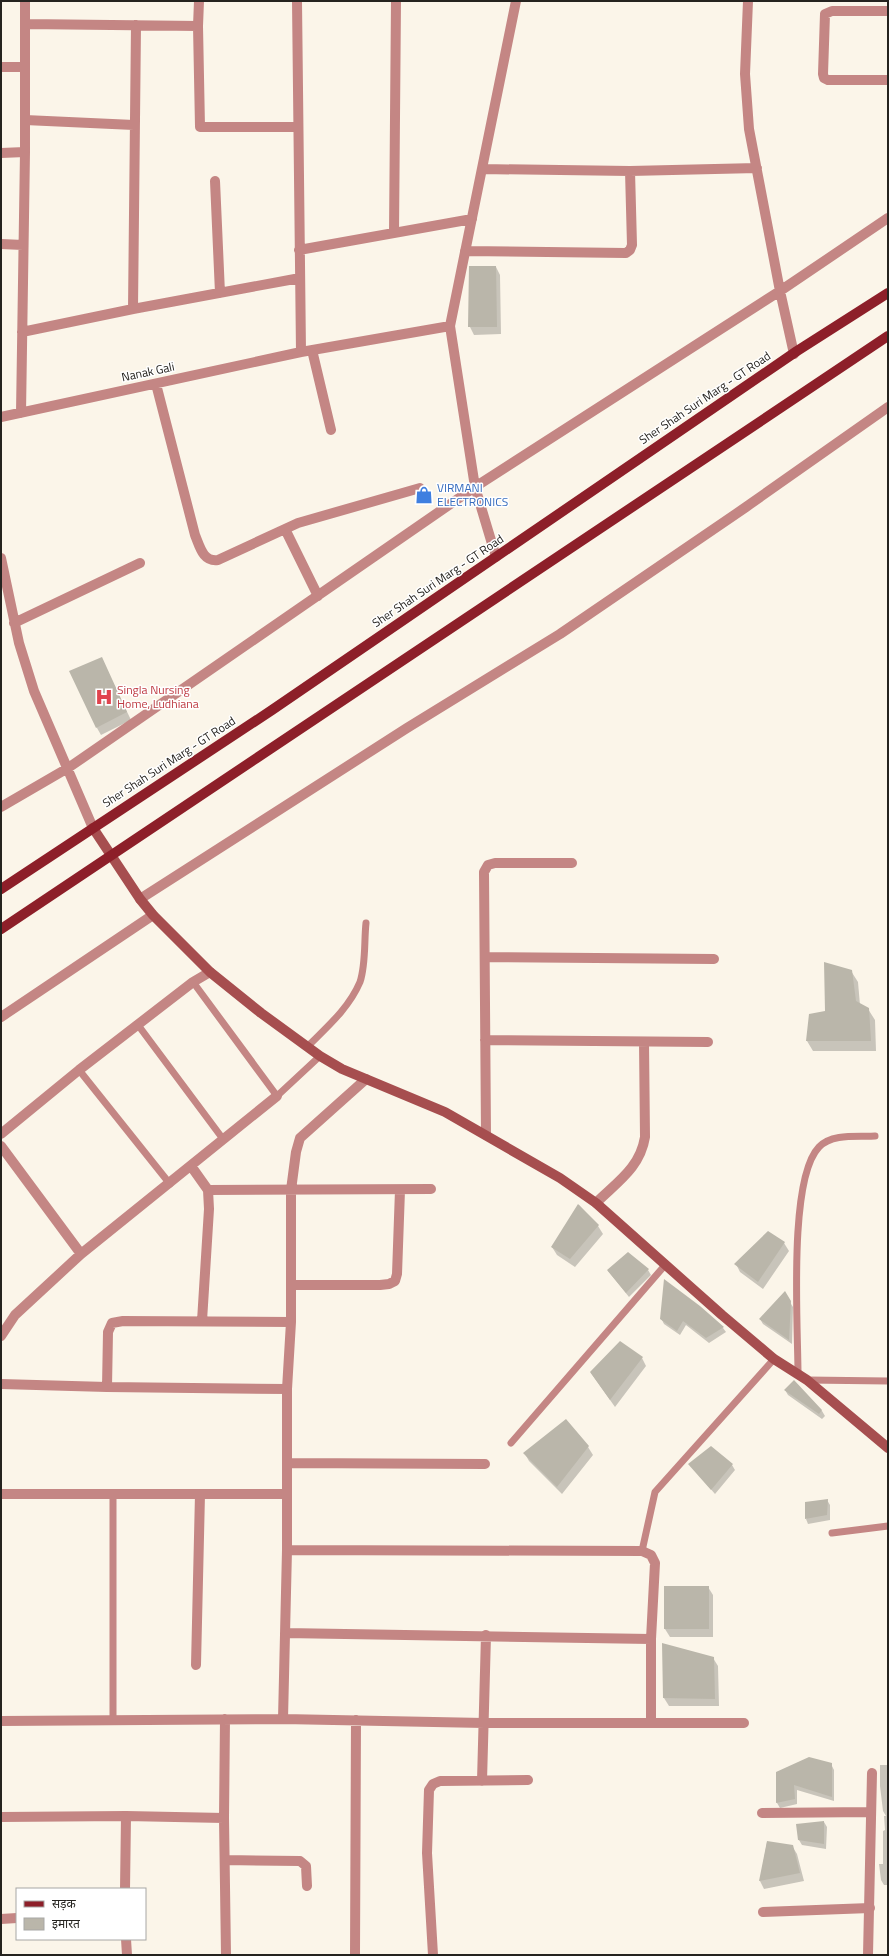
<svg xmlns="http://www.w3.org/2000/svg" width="889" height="1956" viewBox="0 0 889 1956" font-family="'Titillium Web','Noto Sans Devanagari',sans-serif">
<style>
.shadow{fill:#0003}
.building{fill:#bab6aa}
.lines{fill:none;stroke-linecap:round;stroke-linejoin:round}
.lane{stroke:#c48684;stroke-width:7}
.street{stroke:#c48684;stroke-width:10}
.secondary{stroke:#a64e4f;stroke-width:10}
.primary{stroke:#8d1f29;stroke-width:10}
.labels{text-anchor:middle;stroke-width:3;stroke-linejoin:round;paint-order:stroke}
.street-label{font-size:12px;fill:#25231f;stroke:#fff}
.shop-label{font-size:12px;fill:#366cbe;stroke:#fff;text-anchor:start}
.health-label{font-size:12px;fill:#be3a42;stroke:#fff;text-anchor:start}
</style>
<rect width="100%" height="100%" fill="#fbf5e9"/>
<path class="shadow" d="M496,267L500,275L501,334L474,335L470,327Z
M101,658L131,720L101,735L97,728Z
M851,971L858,982L860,1005L868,1009L875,1020L876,1051H813L807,1041Z
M579,1205L598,1226L603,1234L575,1267L557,1255L552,1247Z
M768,1232L784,1243L789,1251L763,1289L740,1272L736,1264Z
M648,1270L651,1275L629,1297L608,1271Z
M784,1293L793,1307L792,1344L763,1324L760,1319Z
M699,1307L723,1328L726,1332L709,1343L686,1325L680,1335L664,1324L661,1318Z
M642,1358L646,1366L615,1407L591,1373Z
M794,1381L822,1411L825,1416L822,1419L788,1395L785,1390Z
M588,1447L593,1455L562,1494L529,1461L525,1454Z
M711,1448L732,1465L735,1470L715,1494L690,1465Z
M827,1500L830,1505V1520L808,1524L806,1519Z
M708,1587L713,1595V1637H670L665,1629Z
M713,1658L718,1666L719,1706H669L664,1698Z
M831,1764L834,1770V1801L797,1790V1804L780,1808L777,1803V1772Z
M880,1765H888V1885H884L881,1880L879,1864H883V1831L885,1830L884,1816H886L883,1811L880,1786Z
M824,1822L827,1827L826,1849L802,1845L799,1840Z
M767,1842L792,1846L797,1854L804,1881L764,1889L760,1881Z"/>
<path class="building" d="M469,266H496L497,327H468Z
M102,657L127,712L96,728L69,671Z
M824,962L852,970L856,1001L869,1008L871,1041H806L809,1014L825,1011Z
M578,1204L599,1225L570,1259L551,1247Z
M768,1231L785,1242L758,1282L734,1264Z
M628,1252L649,1269L626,1293L607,1270Z
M664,1279L700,1306L724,1327L706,1338L683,1321L677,1331L660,1319Z
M785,1291L791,1301L789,1340L759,1319Z
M620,1341L643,1357L610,1400L590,1372Z
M794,1380L822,1410L819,1414L784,1390Z
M566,1419L589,1446L557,1487L523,1453Z
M711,1446L733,1464L711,1490L688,1464Z
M828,1499L827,1515L805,1519V1502Z
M664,1586H709V1629H664Z
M662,1643L714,1657L715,1699L663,1698Z
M809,1757L832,1763V1797L794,1785L795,1799L776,1803V1772Z
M824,1821V1844L798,1840L796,1824Z
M767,1841L793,1845L800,1873L759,1881Z"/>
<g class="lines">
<path class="lane" d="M193,982L277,1096L320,1056
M138,1025L223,1139
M308,1046C327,1027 349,1008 360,982C366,964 364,941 366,923
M79,1070L170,1184
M798,1374C798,1327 788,1179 819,1147C832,1133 858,1137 875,1136
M807,1380L888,1381
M511,1443L666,1264
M113,1495V1719
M832,1533L888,1526
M642,1551L655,1492L774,1359"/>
<path class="street" d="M297,1L301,352L450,326
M748,1L745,74L749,129L780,291L794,354
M888,11H832L825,14L823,74L824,78L828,80H888
M25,24L198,26L199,1
M198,26L200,127H298
M1,67H25
M25,120L134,125
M1,153L25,152
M482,169L630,171
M215,181L220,293
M394,233L396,1
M1,244L23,245
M299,250L472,219
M465,251L626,253L630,250L632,245L630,171L757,168
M133,309L300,278
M22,332L133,309L136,25
M312,350L331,430
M156,384L195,535C200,547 203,562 218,560L298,523L420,488
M21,413L25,152V1
M1,417L301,352
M285,529L318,596
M496,557L475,487L450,326L516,1
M1,558L19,643L34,691L93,828
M14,623L140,563
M1,807L68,768L475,487L780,291L888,218
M140,899L407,728L560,634L746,507L888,407
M485,957L714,959
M1,1017L153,915
M485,1040L708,1042
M1,1134L79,1070L193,982L210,972
M486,1135L484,872L488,865L495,863H572
M1,1146L81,1254
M191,1166L208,1190L209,1209L202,1321
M208,1190L431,1189
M596,1203C617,1182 640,1168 645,1137L644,1042
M291,1285H380L389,1284L395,1281L397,1274L400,1190
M1,1336L15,1315L81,1254L277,1096
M1,1384L107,1387L287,1389
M107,1387L108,1332L112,1323L123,1321L291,1322
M288,1463L485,1464
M1,1494H287
M285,1633L651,1639L655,1563L651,1555L642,1551L287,1550
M651,1639V1723
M196,1665L200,1494
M225,1719L224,1818L226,1955
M283,1719L484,1723H744
M1,1721L283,1719L287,1550V1389L291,1322V1190L296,1152L300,1138L366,1079
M482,1781L486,1635
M762,1813L871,1812
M1,1817L126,1816L224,1818
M225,1860L300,1861L306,1866L307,1886
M125,1889L126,1816
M763,1912L870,1908
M1,1919L17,1918
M126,1939L127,1955
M355,1955L356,1720
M433,1955L427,1853L429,1790L433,1784L440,1781L528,1780
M868,1955L872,1773"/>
<path class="secondary" d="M93,828L140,899L153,915L210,972L261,1013L320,1056L342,1069L445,1112L560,1178L596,1203L722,1315L774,1359L807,1380L888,1448"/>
<path class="primary" d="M1,889L272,710L797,351L888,293
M1,929L888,336"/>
</g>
<defs>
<g id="shop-bare" transform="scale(1.38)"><path d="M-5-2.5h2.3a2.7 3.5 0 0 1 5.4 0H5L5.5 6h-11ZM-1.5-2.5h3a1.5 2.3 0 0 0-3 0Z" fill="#3f7fe0" stroke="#fff" stroke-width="2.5" paint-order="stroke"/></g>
<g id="hospital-bare" transform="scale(1.38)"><path d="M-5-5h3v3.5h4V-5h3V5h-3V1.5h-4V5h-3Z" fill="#e0444e" stroke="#fff" stroke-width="2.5" paint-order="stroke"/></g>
</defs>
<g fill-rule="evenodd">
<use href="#shop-bare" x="424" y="495"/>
<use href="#hospital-bare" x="104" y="697"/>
</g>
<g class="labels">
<g class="street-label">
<text transform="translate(148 372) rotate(-12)" y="4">Nanak Gali</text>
<text transform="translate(705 398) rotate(-34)" y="4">Sher Shah Suri Marg - GT Road</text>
<text transform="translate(438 581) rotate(-34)" y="4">Sher Shah Suri Marg - GT Road</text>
<text transform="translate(169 762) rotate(-33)" y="4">Sher Shah Suri Marg - GT Road</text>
</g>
<g class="shop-label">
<text x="437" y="492">VIRMANI<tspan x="437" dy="14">ELECTRONICS</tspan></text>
</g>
<g class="health-label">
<text x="117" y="694">Singla Nursing<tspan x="117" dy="14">Home, Ludhiana</tspan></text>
</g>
</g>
<rect width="889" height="1956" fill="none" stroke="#25231f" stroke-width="4"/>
<rect x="16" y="1888" width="130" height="52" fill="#ffffff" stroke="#a8a7a5"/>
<rect x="24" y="1901" width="20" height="6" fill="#8d1f29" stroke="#a8a7a5"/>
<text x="52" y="1908" font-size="12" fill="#25231f">सड़क</text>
<rect x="24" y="1918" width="20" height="12" fill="#bab6aa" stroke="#a8a7a5"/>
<text x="52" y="1928" font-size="12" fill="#25231f">इमारत</text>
</svg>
